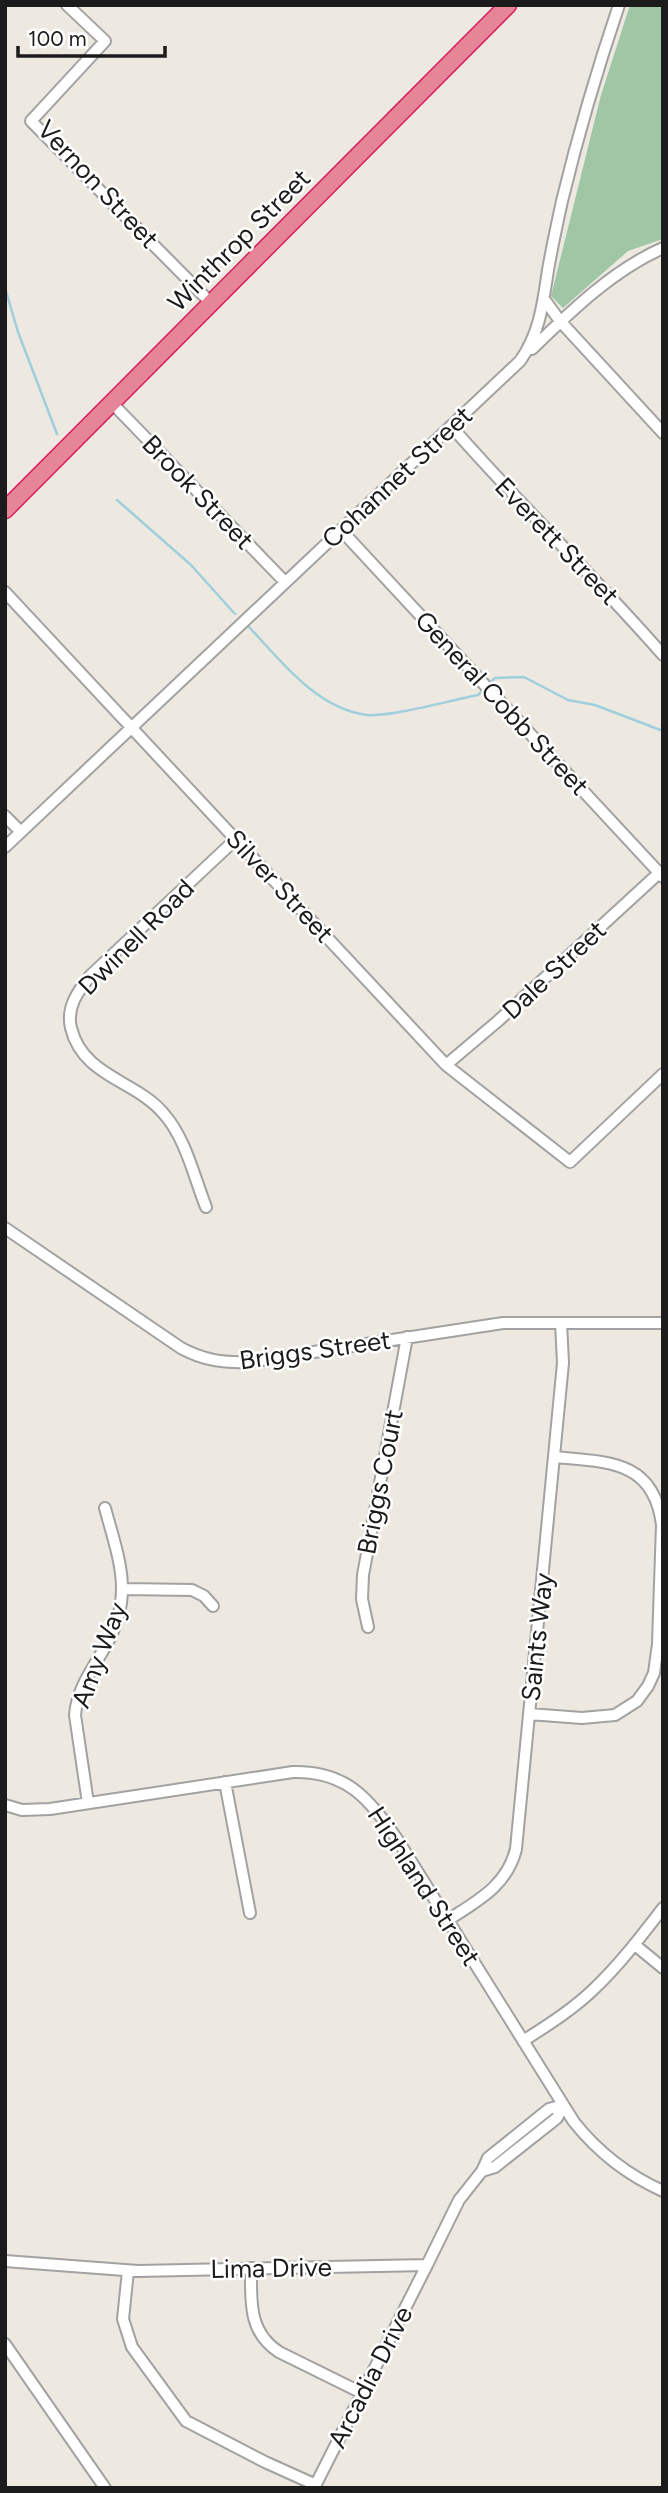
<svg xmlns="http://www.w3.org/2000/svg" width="668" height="2493" viewBox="0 0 668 2493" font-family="Figtree,sans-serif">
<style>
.cemetery{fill:#a1c6a6}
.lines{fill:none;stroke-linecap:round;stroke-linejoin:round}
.stream{stroke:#9fcedc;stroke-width:2.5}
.minor-casing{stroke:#a2a2a2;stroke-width:14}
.highway-casing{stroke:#d72160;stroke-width:19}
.minor{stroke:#fff;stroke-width:10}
.highway{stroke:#e78598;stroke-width:16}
.labels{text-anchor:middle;stroke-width:5;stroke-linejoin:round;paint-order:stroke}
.street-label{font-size:26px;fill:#1b1b1b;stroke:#fff}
</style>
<rect width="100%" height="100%" fill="#ede9e0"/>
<path class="cemetery" d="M630,5H663V239L628,251L563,308L551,296L601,95Z"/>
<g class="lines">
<path class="stream" d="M5,288L18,332L57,434
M117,500L191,565L235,614
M249,627C281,661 317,709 367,715C392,717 451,700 478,695L485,688
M490,683L495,678L524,677L568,700L595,705L663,731"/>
<g class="minor-casing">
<path id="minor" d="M67,5L105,41L31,121L211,303
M544,299L560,321L663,433
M532,349C571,311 613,270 663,248
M111,402L285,582
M451,426C519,504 594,576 663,655
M341,530L663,877
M5,592L446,1065L570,1162L663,1074
M5,816L21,832
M5,847L520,361C540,333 543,303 548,270C552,247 557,224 562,201C578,135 597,70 619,5
M446,1065L498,1021L659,873
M206,1207C194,1177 186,1139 164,1114C136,1080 83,1077 71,1028C66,1007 78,991 91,975L236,839
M5,1228L181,1348C203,1360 223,1363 248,1362L503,1323H663
M124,1589L192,1590L204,1596L213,1606
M368,1627L362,1599L363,1575L407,1337
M529,1714L582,1718L615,1715L637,1701L648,1686L654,1673L658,1644L662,1525C654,1460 608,1462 554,1457
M225,1782L250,1913
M88,1803L75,1715C77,1689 92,1670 105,1647C135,1596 119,1560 105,1508
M5,1805L22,1810L50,1809L293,1772C347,1771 368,1798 397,1839L574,2122C598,2152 627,2175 663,2191
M448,1920C477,1901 507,1886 516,1849L563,1363L561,1323
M635,1945L663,1968
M523,2041C548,2025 575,2008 596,1987C621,1963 642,1935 663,1908
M482,2171L495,2167L557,2118L563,2105
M5,2261L138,2271L427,2265L459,2200L482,2171L488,2158L549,2109L563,2105
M251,2268C251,2301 248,2332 279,2352L362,2393
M128,2271L123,2319L132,2347L186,2421L265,2462L316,2485
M5,2344L105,2488
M314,2488L427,2265"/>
</g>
<g class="highway-casing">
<path id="highway" d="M5,510L508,5"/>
</g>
<use href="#minor" class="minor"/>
<use href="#highway" class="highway"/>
</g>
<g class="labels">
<g class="street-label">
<text transform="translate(98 184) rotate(47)" y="9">Vernon Street</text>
<text transform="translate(239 240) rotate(-45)" y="9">Winthrop Street</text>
<text transform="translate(397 477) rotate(-43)" y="9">Cohannet Street</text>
<text transform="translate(198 492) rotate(46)" y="9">Brook Street</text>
<text transform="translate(557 541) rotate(46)" y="9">Everett Street</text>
<text transform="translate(502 703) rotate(47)" y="9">General Cobb Street</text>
<text transform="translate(280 886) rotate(47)" y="9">Silver Street</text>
<text transform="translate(136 937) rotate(-45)" y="9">Dwinell Road</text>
<text transform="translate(554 970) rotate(-43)" y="9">Dale Street</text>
<text transform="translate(315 1350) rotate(-8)" y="9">Briggs Street</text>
<text transform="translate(380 1482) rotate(-79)" y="9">Briggs Court</text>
<text transform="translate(537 1637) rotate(-84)" y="9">Saints Way</text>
<text transform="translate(99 1655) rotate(-69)" y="9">Amy Way</text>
<text transform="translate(424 1886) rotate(57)" y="9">Highland Street</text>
<text transform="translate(271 2268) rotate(-1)" y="9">Lima Drive</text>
<text transform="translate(370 2377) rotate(-63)" y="9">Arcadia Drive</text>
</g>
</g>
<rect width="668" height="2493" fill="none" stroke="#1b1b1b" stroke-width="14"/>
<path d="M18 46v10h147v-10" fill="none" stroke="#1b1b1b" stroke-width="3.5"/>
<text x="28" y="46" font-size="21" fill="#1b1b1b" stroke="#ffffff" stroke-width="5" paint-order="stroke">100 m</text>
</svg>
